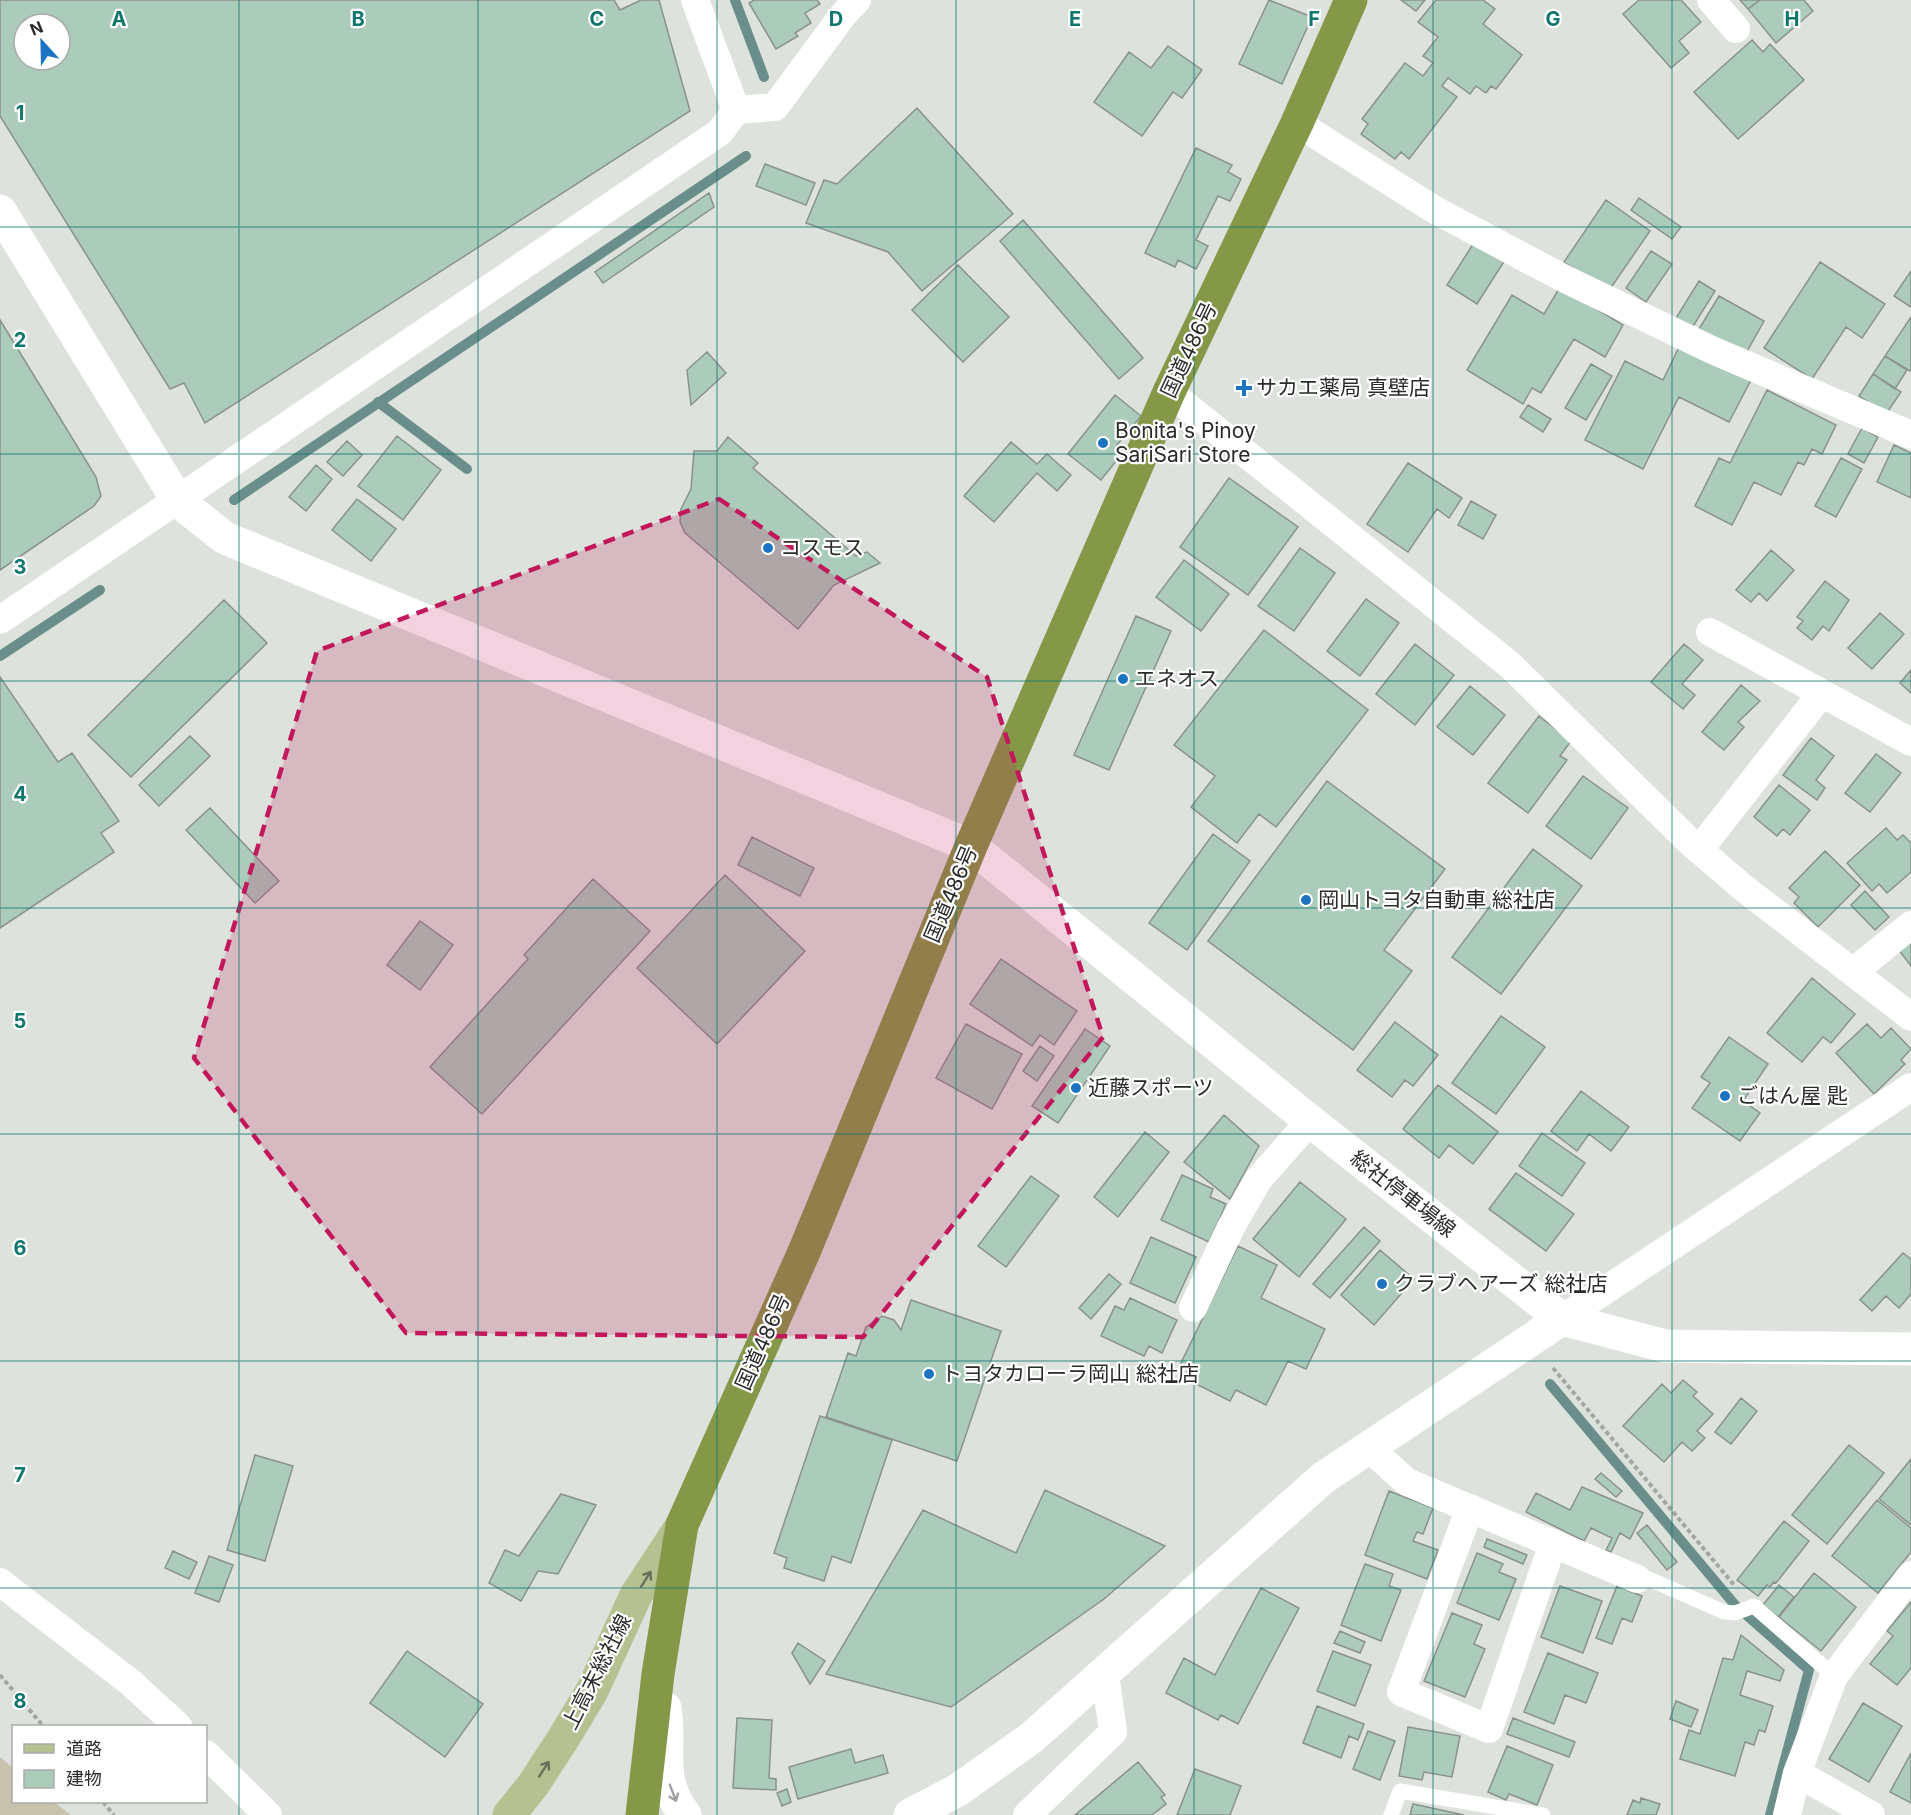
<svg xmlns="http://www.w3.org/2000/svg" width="1911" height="1815" viewBox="0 0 1911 1815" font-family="Inter,'Noto Sans JP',sans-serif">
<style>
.green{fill:#c6c2ac}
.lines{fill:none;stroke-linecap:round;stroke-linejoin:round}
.stream{stroke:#6a8f8a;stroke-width:10}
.building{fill:#abcbbb;stroke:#8b928e;stroke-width:1.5;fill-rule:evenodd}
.path{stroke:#a3a7a2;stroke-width:4;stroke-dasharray:4.5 3;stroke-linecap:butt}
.lane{stroke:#fff;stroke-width:15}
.street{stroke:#fff;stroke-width:28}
.secondary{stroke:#fff;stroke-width:33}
.primary{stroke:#b6c191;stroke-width:33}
.highway{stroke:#859848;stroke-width:33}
.oneway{stroke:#696f58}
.oneway2{stroke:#9fa09f}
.marked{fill:#c2185b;fill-opacity:0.2;stroke:#c2185b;stroke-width:4.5;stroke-dasharray:12 8;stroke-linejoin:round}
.grid{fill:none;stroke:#0f766e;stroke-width:1.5;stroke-opacity:0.55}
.poi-dot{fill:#1b73c1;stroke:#fff;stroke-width:2}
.labels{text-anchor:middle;stroke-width:4.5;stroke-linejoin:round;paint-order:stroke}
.street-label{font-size:21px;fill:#2a2c2a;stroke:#fff}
.poi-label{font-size:21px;fill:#2a2c2a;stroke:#fff;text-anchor:start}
.grid-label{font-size:20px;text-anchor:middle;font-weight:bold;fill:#0f766e;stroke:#fff;stroke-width:4.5;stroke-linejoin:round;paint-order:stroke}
</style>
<rect width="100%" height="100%" fill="#dde2dc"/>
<path class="green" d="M0,1757L13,1768L14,1802H54L71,1815H0Z"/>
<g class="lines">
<path class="stream" d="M735,0L764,77
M378,402L467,469
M234,500L746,156
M0,656L100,590
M1550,1384L1735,1605L1809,1670L1770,1815"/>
</g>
<path class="building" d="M0,0H614L620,10L641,0H659L690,111L205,423L184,383L170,389L0,116ZM24,24H60V60H24Z
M754,0H817L820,4L805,13L811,23L795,33L798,36L776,49L749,3Z
M1269,0L1312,17L1282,84L1239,64Z
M1401,0H1425L1416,11Z
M1436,0H1483L1495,9L1483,24L1522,55L1496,89L1491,86L1486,93L1476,86L1470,94L1448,78L1442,86L1457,97L1409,159L1401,152L1395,159L1361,134L1368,124L1362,119L1405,63L1423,76L1433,63L1423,56L1438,37L1418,22Z
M1639,0H1681L1701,22L1679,41L1689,53L1671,68L1623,14Z
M1740,0H1760L1748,9Z
M1760,0H1804L1813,11L1776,43L1748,9Z
M1752,40L1763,52L1770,44L1804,80L1738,139L1694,92Z
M1168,46L1202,70L1182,98L1173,92L1142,136L1094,102L1129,52L1151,68Z
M917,108L1013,214L922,291L888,252L806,223L824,180L837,184Z
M1196,148L1232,165L1228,172L1241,179L1230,201L1218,196L1196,240L1208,246L1196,269L1178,260L1175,267L1145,253Z
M765,164L815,183L806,205L756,186Z
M709,193L714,207L603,283L595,272Z
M1639,198L1681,227L1672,239L1631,210Z
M1606,200L1650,231L1608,292L1564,262Z
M1023,220L1143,358L1119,379L1000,241Z
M1475,241L1505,260L1477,304L1447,285Z
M1651,251L1672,264L1646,302L1626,288Z
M1820,262L1885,304L1862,338L1846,327L1812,379L1764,348Z
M958,265L1009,317L963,362L912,310Z
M1911,271V307L1894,296Z
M1699,281L1715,291L1692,328L1676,318Z
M1560,287L1623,325L1605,357L1574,339L1541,393L1532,388L1523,404L1467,370L1512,295L1544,314Z
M1719,296L1764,321L1745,355L1699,329Z
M1911,317V370L1910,371L1885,356Z
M0,320L96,477L101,496L94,506L0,570Z
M1680,345L1751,380L1729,422L1679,397L1643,469L1585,440L1625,361L1663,380Z
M707,352L726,373L691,405L687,370Z
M1885,356L1907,370L1895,389L1873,374Z
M1591,364L1612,376L1586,420L1565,408Z
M1873,374L1901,392L1886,414L1859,396Z
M1767,390L1836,425L1822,454L1812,449L1804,465L1798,462L1781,495L1754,482L1732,525L1695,506L1719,458L1730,463Z
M1115,395L1141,416L1117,445L1124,451L1101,480L1068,454Z
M1528,405L1551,419L1543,432L1520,417Z
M1862,428L1878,437L1864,463L1848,454Z
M397,436L441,470L403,520L358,486Z
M728,437L758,463L753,468L856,556L867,552L880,563L834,585L798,629L685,533L680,522L681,509L691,489L694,451H717Z
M347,441L362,455L343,476L327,462Z
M1011,442L1037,464L1047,454L1071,475L1057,491L1037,473L994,522L964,496Z
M1894,445L1911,453V498L1877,482Z
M1841,458L1862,469L1836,517L1815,506Z
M1408,463L1462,498L1449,518L1437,509L1408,552L1367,524Z
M316,465L332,479L306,511L289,497Z
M1229,478L1298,527L1248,595L1180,547Z
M357,499L396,529L371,561L332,530Z
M1471,501L1496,515L1483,539L1458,525Z
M1300,548L1335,573L1294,631L1258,606Z
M1771,550L1794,570L1767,601L1759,593L1751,602L1736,590Z
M1184,560L1229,594L1201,631L1156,597Z
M1825,581L1849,600L1829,631L1823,626L1812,640L1797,628L1803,621L1797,617Z
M1366,599L1399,623L1360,676L1327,651Z
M224,600L267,643L131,777L88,735Z
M1880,613L1904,634L1872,669L1848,648Z
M1136,616L1171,631L1109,770L1074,755Z
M1264,630L1368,710L1276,827L1259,814L1237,843L1191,807L1215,776L1174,745Z
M1415,644L1454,675L1415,725L1376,694Z
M1684,644L1703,660L1682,684L1695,695L1683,709L1651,682Z
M1911,670V693L1900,683Z
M0,677L58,762L72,753L119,821L101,833L114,852L0,928Z
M1741,685L1760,701L1738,722L1744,727L1724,750L1702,732Z
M1470,686L1505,715L1473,755L1437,727Z
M1539,716L1571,741L1560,756L1567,760L1528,813L1488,783Z
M190,736L210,756L159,806L139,785Z
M1811,738L1834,756L1816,780L1825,788L1817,800L1783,775Z
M1876,754L1901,773L1870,812L1845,793Z
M1583,776L1628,808L1591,859L1546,826Z
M1327,781L1445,869L1384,950L1412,971L1353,1050L1208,941Z
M1779,785L1810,810L1790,835L1783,829L1777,836L1754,817Z
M210,808L279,881L255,903L186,830Z
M1886,828L1897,840L1903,835L1911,843V872L1887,893L1879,884L1872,891L1847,863Z
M1213,834L1250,861L1187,950L1149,923Z
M752,837L814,868L800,896L738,865Z
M1533,849L1582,886L1501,994L1452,957Z
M1825,851L1860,885L1818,927L1794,903L1799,897L1789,888Z
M725,875L805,951L717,1044L637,968Z
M593,879L650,931L482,1114L430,1067L528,959L524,955Z
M1865,891L1889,917L1875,930L1851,905Z
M420,921L453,945L420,990L387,965Z
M1911,939V966L1898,949Z
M1001,959L1077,1011L1054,1045L1040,1035L1032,1046L970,1004Z
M1812,978L1855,1014L1831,1043L1823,1037L1802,1062L1767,1033Z
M1501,1016L1545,1047L1496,1114L1452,1083Z
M1395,1022L1438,1055L1413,1086L1405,1080L1392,1097L1357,1070Z
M966,1024L1022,1054L992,1109L936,1078Z
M1867,1024L1881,1038L1891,1028L1911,1049L1901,1060L1905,1064L1874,1094L1836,1053Z
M1085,1029L1110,1046L1058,1123L1032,1106Z
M1729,1037L1768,1064L1743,1101L1760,1113L1740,1141L1692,1108L1710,1083L1701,1077Z
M1040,1046L1054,1056L1037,1081L1023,1071Z
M1438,1085L1498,1132L1473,1164L1449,1145L1439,1158L1403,1129Z
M1581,1091L1629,1127L1611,1151L1589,1134L1577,1151L1551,1131Z
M1224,1115L1259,1146L1230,1199L1184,1162Z
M1145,1132L1169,1152L1118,1217L1094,1197Z
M1542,1133L1585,1163L1562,1196L1519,1166Z
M1516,1173L1574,1214L1546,1251L1489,1209Z
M1182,1175L1213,1189L1210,1197L1226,1204L1209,1242L1161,1220Z
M1031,1176L1059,1196L1006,1267L978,1246Z
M1300,1182L1346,1219L1299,1277L1253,1239Z
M1364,1227L1380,1241L1330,1298L1313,1284Z
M1151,1237L1196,1257L1175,1303L1130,1283Z
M1238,1246L1277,1265L1261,1298L1325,1329L1306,1369L1288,1361L1266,1405L1236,1390L1230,1401L1184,1378L1188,1369L1180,1365Z
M1380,1250L1414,1279L1374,1325L1341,1295Z
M1903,1253L1911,1259V1294L1899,1308L1886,1296L1872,1311L1860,1300Z
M1109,1274L1121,1284L1091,1319L1079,1308Z
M1130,1298L1177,1320L1162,1353L1149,1346L1144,1356L1101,1336L1115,1306L1124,1310Z
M911,1300L1001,1331L957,1461L826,1417L848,1353L856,1356L866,1327L882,1316L894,1320L901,1330Z
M1683,1380L1697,1392L1693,1396L1713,1414L1697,1431L1705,1438L1692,1451L1682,1442L1664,1462L1623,1426L1662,1384L1671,1393Z
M1741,1398L1757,1411L1731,1444L1715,1432Z
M820,1416L892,1440L851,1563L832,1556L824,1581L784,1568L787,1558L774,1553Z
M1849,1445L1884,1473L1827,1544L1792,1515Z
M255,1455L293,1466L265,1561L227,1550Z
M1911,1459V1525L1879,1499Z
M1601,1473L1622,1491L1616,1497L1595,1479Z
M1582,1487L1643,1513L1630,1539L1620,1533L1611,1552L1606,1550L1612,1538L1591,1528L1584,1541L1526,1512L1536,1493L1570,1510Z
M1045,1490L1165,1546L1104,1599L951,1707L826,1674L923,1510L1016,1553Z
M1389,1491L1433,1508L1423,1534L1417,1532L1413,1541L1438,1550L1427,1579L1365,1555Z
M561,1494L596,1505L558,1574L538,1571L521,1601L489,1583L505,1550L519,1556Z
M1877,1500L1911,1528V1552L1878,1593L1832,1556Z
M1784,1521L1809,1541L1776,1583L1774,1582L1770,1587L1767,1585L1758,1596L1737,1580Z
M1647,1525L1677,1562L1667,1570L1637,1533Z
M1487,1539L1527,1555L1523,1564L1484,1547Z
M173,1551L197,1562L189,1579L165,1568Z
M1477,1553L1503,1564L1499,1572L1516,1579L1499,1620L1457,1603Z
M209,1556L233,1565L219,1602L195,1593Z
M1365,1564L1393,1574L1389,1586L1401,1590L1381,1641L1341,1625Z
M1814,1573L1856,1607L1821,1651L1779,1617Z
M1779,1585L1794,1597L1778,1617L1763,1605Z
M1560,1586L1602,1601L1583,1653L1541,1637Z
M1617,1586L1642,1596L1632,1622L1622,1618L1612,1644L1596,1638Z
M1261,1588L1299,1608L1238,1724L1221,1715L1218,1720L1166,1693L1184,1658L1215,1675Z
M1911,1602V1668L1897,1685L1870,1664L1893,1636L1887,1631Z
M1452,1613L1482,1625L1474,1644L1485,1649L1465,1697L1424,1681Z
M1340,1631L1365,1642L1360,1653L1334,1643Z
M1741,1635L1784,1670L1780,1681L1747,1671L1740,1695L1773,1706L1765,1732L1759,1730L1754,1745L1745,1742L1735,1776L1680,1759L1689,1730L1700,1734L1723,1658L1733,1660Z
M798,1643L825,1661L810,1684L792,1653Z
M407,1651L483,1704L445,1757L370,1703Z
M1333,1651L1371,1665L1355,1706L1317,1691Z
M1548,1653L1598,1673L1586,1703L1565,1695L1554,1724L1524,1712Z
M1676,1701L1698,1710L1691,1727L1670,1719Z
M1863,1703L1902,1726L1869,1782L1829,1759Z
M1317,1706L1364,1724L1358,1740L1349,1736L1341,1758L1303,1743Z
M737,1718L772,1720L769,1778L776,1779V1790L733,1788Z
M1513,1718L1575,1742L1569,1757L1507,1734Z
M1408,1727L1460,1736L1452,1777L1424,1772L1422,1780L1399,1776Z
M1368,1731L1395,1741L1380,1780L1353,1769Z
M1507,1746L1553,1765L1537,1805L1509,1794L1506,1800L1488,1792Z
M851,1749L855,1763L883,1755L888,1773L798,1799L789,1767Z
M1911,1753V1803L1890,1792Z
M1138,1762L1165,1795L1161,1797L1166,1804L1152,1815H1075Z
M1195,1769L1241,1786L1230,1815H1177Z
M787,1789L791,1802L782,1806L777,1793Z
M1641,1798L1660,1804L1656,1815H1627L1633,1800L1640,1803Z
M1413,1804L1464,1815H1410Z"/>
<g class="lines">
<path class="path" d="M1553,1368L1734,1585
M0,1675L43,1726
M103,1802L114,1815"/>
<path class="lane" d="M1637,1579H1649L1724,1612L1735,1613L1754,1606L1834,1676
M1391,1815L1400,1791L1543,1815"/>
<path class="street" d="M695,0L736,110
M1711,0L1736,29
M736,110L775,107L843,15L857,0
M1297,123L1435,210L1565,279L1712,350L1911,435
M1169,392L1510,665L1689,841L1741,886L1911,1017
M0,620L720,132L736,110
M1710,632L1911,742
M1699,850L1822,693
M1853,972L1911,925
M1193,1308L1231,1227L1258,1180L1310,1121
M1562,1319L1911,1087
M1369,1448L1407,1482L1637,1579
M1470,1508L1401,1692L1489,1729L1553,1543
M0,1582L130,1682L178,1726
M206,1754L268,1815
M1797,1773L1871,1815
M1027,1815L1113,1732L1105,1674
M1787,1815L1797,1773L1834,1676L1911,1575"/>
<path class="secondary" d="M0,211L178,501L225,538L971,846L1310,1121L1562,1319L1665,1346L1911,1349
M665,1708C672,1748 656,1778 685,1815
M910,1815L958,1790L1031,1738L1323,1478L1562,1319"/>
<path class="primary" d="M509,1815L533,1785L563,1739L592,1691L636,1595L682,1525"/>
<path class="highway" d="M642,1815L658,1674L682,1525L804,1252L971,846L1169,392L1297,123L1351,0"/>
</g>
<defs><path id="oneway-shaft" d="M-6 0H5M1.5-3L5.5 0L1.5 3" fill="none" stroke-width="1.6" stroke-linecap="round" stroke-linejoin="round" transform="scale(1.5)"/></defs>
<g class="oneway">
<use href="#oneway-shaft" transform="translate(646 1579) rotate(-57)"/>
<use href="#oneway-shaft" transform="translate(544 1769) rotate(-57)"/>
</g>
<use class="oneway2" href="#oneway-shaft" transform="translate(673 1793) rotate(69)"/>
<path class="marked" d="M719,499L987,677L1103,1037L863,1337L406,1333L194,1058L317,651Z"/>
<path class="grid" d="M239,0V1815M478,0V1815M717,0V1815M956,0V1815M1194,0V1815M1433,0V1815M1672,0V1815M0,227H1911M0,454H1911M0,681H1911M0,908H1911M0,1134H1911M0,1361H1911M0,1588H1911"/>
<g class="poi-dot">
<path d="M1241 379h6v6h6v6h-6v6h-6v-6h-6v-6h6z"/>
<circle cx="1103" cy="443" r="6"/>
<circle cx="768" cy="548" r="6"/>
<circle cx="1123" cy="679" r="6"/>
<circle cx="1306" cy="900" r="6"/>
<circle cx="1076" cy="1088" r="6"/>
<circle cx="1725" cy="1096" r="6"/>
<circle cx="1382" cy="1284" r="6"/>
<circle cx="929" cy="1374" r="6"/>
</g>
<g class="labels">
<g class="street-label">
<text transform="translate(1189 350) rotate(-65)" y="7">国道486号</text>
<text transform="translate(951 894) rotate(-67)" y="7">国道486号</text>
<text transform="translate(1403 1194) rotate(38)" y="7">総社停車場線</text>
<text transform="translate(763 1342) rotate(-66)" y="7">国道486号</text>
<text transform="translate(597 1672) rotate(-63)" y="7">上高末総社線</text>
</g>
<g class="poi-label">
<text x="1256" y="395">サカエ薬局 真壁店</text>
<text x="1115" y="438">Bonita's Pinoy<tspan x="1115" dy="24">SariSari Store</tspan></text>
<text x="780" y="555">コスモス</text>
<text x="1135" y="686">エネオス</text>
<text x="1318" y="907">岡山トヨタ自動車 総社店</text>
<text x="1088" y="1095">近藤スポーツ</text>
<text x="1737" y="1103">ごはん屋 匙</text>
<text x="1394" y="1291">クラブヘアーズ 総社店</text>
<text x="941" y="1381">トヨタカローラ岡山 総社店</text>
</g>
</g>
<g class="grid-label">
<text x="119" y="26">A</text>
<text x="358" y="26">B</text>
<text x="597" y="26">C</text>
<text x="836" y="26">D</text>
<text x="1075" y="26">E</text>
<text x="1314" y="26">F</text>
<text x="1553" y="26">G</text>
<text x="1792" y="26">H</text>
<text x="20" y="120">1</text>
<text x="20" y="347">2</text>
<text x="20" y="574">3</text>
<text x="20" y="801">4</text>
<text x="20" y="1028">5</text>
<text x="20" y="1255">6</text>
<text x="20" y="1482">7</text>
<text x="20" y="1708">8</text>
</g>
<rect x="12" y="1725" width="195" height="78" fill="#ffffff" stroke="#aaabaa" stroke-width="1.5"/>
<rect x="24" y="1744" width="30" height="9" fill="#b6c191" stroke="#aaabaa" stroke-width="1.5"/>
<text x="66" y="1755" font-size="18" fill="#2a2c2a">道路</text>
<rect x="24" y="1770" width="30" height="18" fill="#abcbbb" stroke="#aaabaa" stroke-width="1.5"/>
<text x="66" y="1785" font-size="18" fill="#2a2c2a">建物</text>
<g transform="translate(42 42) rotate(338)"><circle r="28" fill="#ffffff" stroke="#aaabaa" stroke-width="1.5"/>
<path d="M0-4.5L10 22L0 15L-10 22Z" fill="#1b73c1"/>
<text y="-9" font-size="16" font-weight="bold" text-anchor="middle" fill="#2a2c2a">N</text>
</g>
</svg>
